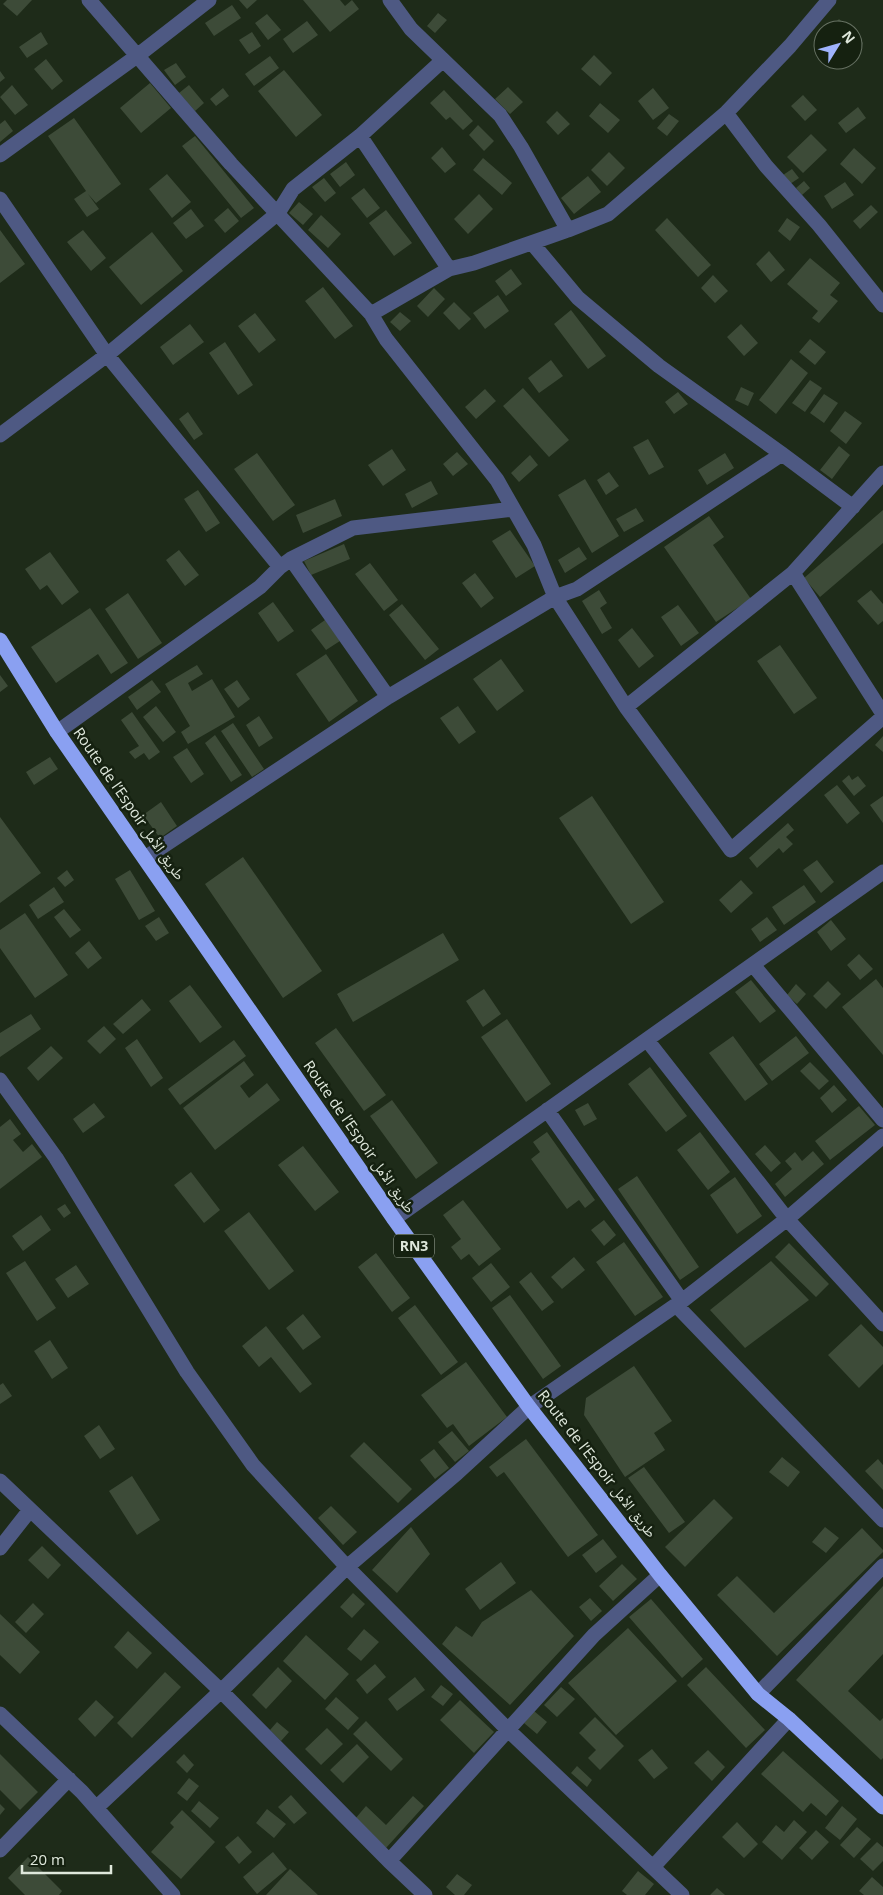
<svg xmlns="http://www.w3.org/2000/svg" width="883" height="1895" viewBox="0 0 883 1895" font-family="'Open Sans','Noto Naskh Arabic',sans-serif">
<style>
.building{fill:#3d4b38}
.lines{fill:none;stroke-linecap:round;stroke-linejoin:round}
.minor{stroke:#4e5983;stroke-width:15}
.highway{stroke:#8aa0f1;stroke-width:15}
.labels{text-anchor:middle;stroke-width:5;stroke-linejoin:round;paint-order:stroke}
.shield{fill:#152110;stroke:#a2ac9f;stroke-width:1}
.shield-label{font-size:14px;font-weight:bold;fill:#dfe8dc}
.street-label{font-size:15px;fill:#dfe8dc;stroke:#152110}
</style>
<rect width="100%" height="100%" fill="#1e2b19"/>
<path class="building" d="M7,0H32L17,16L3,4Z
M239,0H257L247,9Z
M303,0H340L345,6L352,0L359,9L330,32Z
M232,5L241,18L214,36L205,23Z
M438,13L447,20L435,33L427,26Z
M267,14L281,30L268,40L255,23Z
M839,19L851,30H828Z
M307,21L318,35L293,53L283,39Z
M41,32L48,44L27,58L19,47Z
M252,32L261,46L249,54L239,40Z
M853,32L863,43L853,53Z
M594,55L612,73L600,86L581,69Z
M270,56L279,68L254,86L245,74Z
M46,59L63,81L52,90L34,69Z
M176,63L186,77L175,85L164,70Z
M284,70L322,115L296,137L258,91Z
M0,71L5,78L0,82Z
M150,83L171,108L141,133L120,108Z
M12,85L28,105L15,115L0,97Z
M189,85L204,103L195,111L179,93Z
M508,87L523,102L510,114L495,99Z
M223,88L229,96L216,106L210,99Z
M653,88L669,108L653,120L638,101Z
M444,90L473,121L463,130L450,117L446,120L430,103Z
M803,95L817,110L805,121L791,106Z
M600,103L620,120L608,133L589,116Z
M858,107L866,118L846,133L838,123Z
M557,111L570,124L558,135L546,122Z
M669,114L679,121L667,136L657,128Z
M74,118L121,184L96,203L88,194L99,209L87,217L74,199L86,191L48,136Z
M5,120L13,131L0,142V124Z
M478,125L494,141L484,151L469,135Z
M811,134L827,150L803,173L787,157Z
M195,136L254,208L241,218L182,146Z
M442,147L456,164L445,173L431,158Z
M854,148L876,168L862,184L840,164Z
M609,152L625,168L607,186L591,170Z
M483,158L512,183L502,195L473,170Z
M346,162L355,175L340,187L330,174Z
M792,169L799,178L790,184L783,175Z
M167,174L191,202L172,218L149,189Z
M588,176L601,192L574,214L561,198Z
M324,178L336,193L325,202L312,187Z
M804,181L810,188L802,195L796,188Z
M845,182L854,195L832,209L824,196Z
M364,188L380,208L367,218L351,198Z
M479,194L493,209L468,234L454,219Z
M299,202L313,214L303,225L289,213Z
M871,205L878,212L860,229L853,221Z
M228,208L239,221L225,233L214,220Z
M191,209L204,226L186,239L173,223Z
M386,210L412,243L394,256L369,223Z
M321,215L341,234L328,248L308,230Z
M667,218L711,265L698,277L655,230Z
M787,218L800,227L790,241L778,231Z
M0,230L25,264L0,283Z
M83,230L106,258L91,271L67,242Z
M152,232L183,271L141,305L109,267Z
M769,251L785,270L771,282L756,264Z
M810,258L840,283L830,295L838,301L819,323L812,318L818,311L787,284Z
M511,269L522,284L506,296L495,281Z
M713,275L728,291L715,303L701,288Z
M323,287L353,326L335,339L305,301Z
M434,288L445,299L428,317L417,306Z
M498,295L509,311L485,329L473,313Z
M454,302L471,319L459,330L443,313Z
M571,310L606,356L588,369L554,324Z
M400,312L411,321L400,331L390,322Z
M255,313L276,340L259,353L238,326Z
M190,324L204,342L173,365L160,347Z
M741,324L758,343L744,356L727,337Z
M810,339L826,352L815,365L799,352Z
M225,342L253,385L238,395L209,353Z
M791,359L808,373L776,414L759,400Z
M551,360L563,376L539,393L528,378Z
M810,380L822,388L805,412L792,403Z
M741,387L754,393L748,406L735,400Z
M523,388L569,440L549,457L503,406Z
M485,389L496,401L476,419L465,407Z
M678,392L688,404L674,414L665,402Z
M824,394L838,403L824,423L810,413Z
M845,411L862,423L846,444L830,431Z
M188,412L203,434L194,440L179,419Z
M648,439L664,467L649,475L633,447Z
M839,446L850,455L832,479L820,470Z
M392,449L406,470L383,486L368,465Z
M457,452L468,464L453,476L443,464Z
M257,453L295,505L273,521L234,469Z
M725,453L734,468L707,485L698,470Z
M530,455L538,465L519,482L511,473Z
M609,472L619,486L606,495L597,480Z
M585,479L619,536L592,553L558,495Z
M431,481L438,494L412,508L405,494Z
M198,490L220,523L206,532L184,499Z
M335,499L342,516L303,533L296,515Z
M636,508L644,521L624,532L616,519Z
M883,510V543L820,597L804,578Z
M709,516L724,537L713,545L751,599L716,622L664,547Z
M510,530L535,566L516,578L492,541Z
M344,544L350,559L311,575L304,561Z
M579,547L587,559L565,573L558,560Z
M179,550L199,575L185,586L166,560Z
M50,552L79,592L62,605L47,585L40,590L25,569Z
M370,563L398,600L384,611L355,574Z
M475,573L494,598L481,608L462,583Z
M599,590L607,603L600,608L612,628L602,634L582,601Z
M871,590L883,604V621L878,625L857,601Z
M128,593L162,643L138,659L105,609Z
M273,602L294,631L278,642L258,613Z
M402,604L439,649L425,660L389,615Z
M678,605L699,633L681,646L661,617Z
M90,608L128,663L111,674L98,654L56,683L31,647Z
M325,620L340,641L326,650L311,630Z
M632,628L654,656L639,668L618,640Z
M780,645L817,698L794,714L757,661Z
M326,654L358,701L329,722L296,674Z
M501,659L524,691L497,711L473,679Z
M197,665L203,674L188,683L192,691L212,679L235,717L188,744L181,732L190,726L165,684Z
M0,675L8,686L0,692Z
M152,680L161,692L137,710L128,697Z
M237,680L250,699L238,708L224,689Z
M156,706L176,732L163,742L143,717Z
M458,706L476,732L459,744L440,718Z
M132,712L160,752L149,760L144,753L135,759L129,752L139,746L121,720Z
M259,716L273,738L259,747L246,725Z
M233,723L264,769L252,777L221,731Z
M215,735L242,775L231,782L205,743Z
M883,736V752L875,745Z
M187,748L204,774L191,783L173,757Z
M50,757L58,769L34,785L26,772Z
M849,775L852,780L858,776L866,786L854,796L842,781Z
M837,785L860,813L847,824L824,795Z
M592,796L664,902L631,924L559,818Z
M883,796V823L870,805Z
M161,802L177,826L160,838L143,815Z
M0,817L41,873L0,903Z
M788,823L794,830L786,837L793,844L783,853L779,848L757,868L749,858Z
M243,857L322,971L283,998L205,884Z
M817,860L834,882L821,893L803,870Z
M67,870L74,880L65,887L57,878Z
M130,870L155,911L139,920L115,879Z
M741,880L753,893L731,913L719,900Z
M804,885L816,902L784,925L772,907Z
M54,887L64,902L38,919L29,905Z
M64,909L81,930L70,938L54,917Z
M25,913L68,975L35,998L0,948V930Z
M159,917L169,933L156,941L145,926Z
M767,917L777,930L760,942L751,929Z
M831,920L846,939L831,951L817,932Z
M443,933L459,960L353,1022L337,994Z
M89,941L102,958L88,969L75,953Z
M859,954L873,969L860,980L847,965Z
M876,979L883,988V1055L842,1007Z
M751,980L776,1011L760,1023L735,992Z
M828,981L841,994L826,1009L813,996Z
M796,984L806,994L797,1004L787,995Z
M190,985L222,1027L200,1043L169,1001Z
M484,989L501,1014L483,1027L466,1001Z
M142,999L151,1010L123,1034L113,1024Z
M31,1014L41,1029L0,1057V1033Z
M507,1019L551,1084L526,1102L481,1037Z
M104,1026L116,1039L100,1054L87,1041Z
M336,1028L386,1095L364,1111L315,1043Z
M733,1036L768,1084L745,1101L709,1053Z
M796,1036L809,1053L772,1081L759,1064Z
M137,1039L163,1078L151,1087L125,1048Z
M234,1040L246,1056L180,1105L168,1089Z
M51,1046L63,1058L38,1081L27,1068Z
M244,1061L254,1075L240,1086L249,1098L267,1083L280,1100L215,1150L183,1108Z
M810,1062L829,1081L819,1090L800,1071Z
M650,1067L687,1116L666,1132L628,1084Z
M834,1085L847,1100L832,1113L820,1098Z
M392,1100L438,1163L416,1179L370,1116Z
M94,1103L105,1117L83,1133L73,1119Z
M588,1103L597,1119L584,1126L575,1110Z
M859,1106L875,1125L830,1160L815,1141Z
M10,1119L21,1134L13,1140L23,1152L32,1144L42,1157L0,1189V1127Z
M547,1132L595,1200L585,1208L579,1200L567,1209L531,1159L540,1152L533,1142Z
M700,1132L730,1172L708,1190L677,1150Z
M765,1145L781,1163L771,1172L755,1154Z
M303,1146L339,1192L315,1211L278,1165Z
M813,1151L824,1164L785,1197L775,1184L792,1169L785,1161L795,1152L802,1161Z
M191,1172L220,1210L204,1223L174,1185Z
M637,1176L699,1267L680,1280L618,1189Z
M735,1177L762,1216L737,1234L710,1195Z
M463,1200L501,1249L479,1266L469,1254L461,1260L451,1247L461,1239L443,1215Z
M65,1204L71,1213L64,1218L57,1209Z
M249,1212L294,1271L269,1290L224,1231Z
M41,1215L51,1230L23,1251L12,1236Z
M604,1220L616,1235L604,1246L591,1230Z
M624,1242L663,1297L635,1316L596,1262Z
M789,1243L829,1284L816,1297L775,1257Z
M376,1253L410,1298L392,1312L358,1267Z
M574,1257L585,1270L562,1289L551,1277Z
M25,1261L56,1308L37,1321L6,1273Z
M771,1261L809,1300L745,1348L710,1310Z
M491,1263L510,1287L491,1302L472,1278Z
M76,1265L89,1284L68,1298L55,1279Z
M531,1272L554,1302L542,1311L519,1282Z
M510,1295L561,1366L543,1379L492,1308Z
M415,1305L458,1362L441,1375L398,1318Z
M303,1314L321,1337L303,1350L286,1328Z
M861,1324L883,1347V1364L859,1388L828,1355Z
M266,1326L312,1384L300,1393L271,1357L259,1367L242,1346Z
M50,1340L68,1368L52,1379L34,1351Z
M466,1362L507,1417L469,1446L453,1424L447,1428L421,1395Z
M634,1366L672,1421L654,1433L665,1450L625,1477L584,1415L586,1398Z
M3,1383L12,1396L0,1404V1385Z
M99,1425L115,1449L100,1459L84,1436Z
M452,1431L469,1451L455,1462L438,1442Z
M526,1439L598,1535L568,1557L504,1472L497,1477L489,1467Z
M364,1442L412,1489L398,1503L350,1456Z
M434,1449L449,1468L435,1479L420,1460Z
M782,1457L800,1472L788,1487L769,1472Z
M878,1459L883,1465V1490L865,1471Z
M644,1467L685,1522L669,1533L628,1478Z
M132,1476L160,1520L137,1535L109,1491Z
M714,1499L733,1518L685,1567L665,1547Z
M331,1506L357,1532L343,1545L318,1518Z
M411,1527L430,1554L397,1593L372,1570Z
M825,1527L839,1538L826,1553L812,1542Z
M862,1528L883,1550V1552L777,1656L717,1595L737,1576L774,1613Z
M603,1539L617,1557L596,1573L582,1555Z
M42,1546L61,1565L48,1579L28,1560Z
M501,1562L516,1583L480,1610L465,1589Z
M622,1564L637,1579L613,1601L599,1586Z
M883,1586V1654L848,1691L880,1721L883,1718V1758L881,1760L796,1680Z
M531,1590L574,1636L510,1705L442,1644L456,1626L472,1637L482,1622Z
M353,1593L365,1604L352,1618L340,1607Z
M590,1598L602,1611L591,1621L579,1607Z
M651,1599L703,1659L682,1678L629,1617Z
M33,1603L44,1614L26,1633L15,1622Z
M0,1614L40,1652L20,1674L0,1655Z
M628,1628L677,1681L616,1735L568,1683Z
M364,1629L379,1642L361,1661L347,1649Z
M128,1631L152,1653L137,1669L114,1647Z
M306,1635L349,1674L325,1700L283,1661Z
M375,1664L386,1677L367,1694L356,1680Z
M278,1667L292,1681L266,1709L252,1695Z
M706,1667L765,1730L746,1748L687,1685Z
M165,1672L181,1687L132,1738L117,1723Z
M415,1677L425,1690L397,1711L388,1699Z
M441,1685L453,1694L443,1706L431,1697Z
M561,1687L575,1699L557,1717L544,1705Z
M336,1697L359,1718L348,1730L325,1709Z
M96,1700L114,1717L95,1737L78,1719Z
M460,1700L494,1732L474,1753L440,1720Z
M534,1711L547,1722L537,1734L524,1723Z
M595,1717L624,1746L600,1770L588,1758L596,1750L579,1733Z
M366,1721L403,1759L391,1771L353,1734Z
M277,1722L289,1732L281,1741L270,1730Z
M327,1728L343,1744L321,1765L305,1749Z
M357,1744L369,1757L343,1783L330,1770Z
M652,1749L668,1768L654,1779L638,1760Z
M708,1750L725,1767L712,1781L694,1763Z
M783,1751L839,1801L826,1816L811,1803L803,1812L761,1774Z
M0,1754L38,1792L20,1810L0,1790Z
M184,1754L194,1765L187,1773L176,1762Z
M577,1766L592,1780L587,1787L571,1773Z
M189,1778L199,1786L187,1801L177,1793Z
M291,1795L307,1813L294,1824L278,1807Z
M413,1796L424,1806L386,1848L355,1819L366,1806L386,1825Z
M199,1801L219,1818L210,1828L191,1811Z
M0,1804L5,1809L0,1815Z
M842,1806L857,1819L840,1840L825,1828Z
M267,1809L286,1824L274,1838L256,1823Z
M182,1810L215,1842L181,1879L151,1852L174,1827L170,1823Z
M794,1820L807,1832L782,1860L762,1842L776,1825L784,1832Z
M737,1822L758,1844L744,1858L722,1837Z
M857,1827L871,1839L854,1858L840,1845Z
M816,1830L829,1842L812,1860L799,1848Z
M238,1836L252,1852L239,1864L225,1847Z
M877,1842L883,1847V1861L873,1871L860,1859Z
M273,1852L287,1869L257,1894L243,1877Z
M28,1857L62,1891L59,1895H25L8,1878Z
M290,1869L318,1895H266Z
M638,1871L654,1884L645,1895H627L622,1891Z
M457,1874L472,1885L464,1895H455L446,1887Z
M872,1877L883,1887V1895H864L859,1891Z
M717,1888L725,1895H710Z"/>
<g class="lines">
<path class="minor" d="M89,0L231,164L371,314L386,339L497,480L534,545L555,597L626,707L731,850L883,717
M390,0L411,29L500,115L521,147L568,230
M726,113L766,166L819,225L883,305
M360,136L449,269
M0,155L137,56L209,0
M0,199L107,355L280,567L260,587L57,732
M532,243L578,298L659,366L782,454L853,507
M371,314L449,269L474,263L568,230L608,214L726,113L790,46L829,0
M0,435L107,355L278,213L293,189L360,136L442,61
M291,559L388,697
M280,567L291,559L353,528L513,509
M793,573L883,714
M626,707L793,573L883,473
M145,858L388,697L555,597L577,589L782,454
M753,965L883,1120
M647,1040L787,1219L883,1324
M0,1080L56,1158L187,1372L253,1465L347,1567L508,1730L682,1895
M547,1110L682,1301
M394,1219L883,872
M676,1305L883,1520
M0,1481L221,1691L389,1861L425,1895
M0,1548L30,1510
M758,1694L883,1566
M0,1714L82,1792L173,1895
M96,1808L221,1691L347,1567L457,1473L529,1407L682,1301L787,1219L883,1136
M0,1850L69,1779
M389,1861L594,1635L660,1575
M653,1867L789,1719"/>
<path class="highway" d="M0,640L57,732L394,1219L529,1407L660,1575L758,1694L789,1719L883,1807"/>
</g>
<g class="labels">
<rect class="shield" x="394" y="1234.5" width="40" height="23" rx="4"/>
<g class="shield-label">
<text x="414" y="1251">RN3</text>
</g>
<g class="street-label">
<text transform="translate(129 804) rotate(55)" y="5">Route de l’Espoir طريق الأمل</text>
<text transform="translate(359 1137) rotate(55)" y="5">Route de l’Espoir طريق الأمل</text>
<text transform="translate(597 1464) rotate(52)" y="5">Route de l’Espoir طريق الأمل</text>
</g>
</g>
<g transform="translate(838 45) rotate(53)"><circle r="24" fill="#152110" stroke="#667162"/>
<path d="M0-4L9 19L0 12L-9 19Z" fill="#9fb3fd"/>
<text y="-8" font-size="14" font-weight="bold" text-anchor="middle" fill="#dfe8dc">N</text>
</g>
<path d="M22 1865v8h89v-8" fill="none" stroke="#dfe8dc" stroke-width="2.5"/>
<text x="30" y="1865" font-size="15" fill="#dfe8dc" stroke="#152110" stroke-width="4" paint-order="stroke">20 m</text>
</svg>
